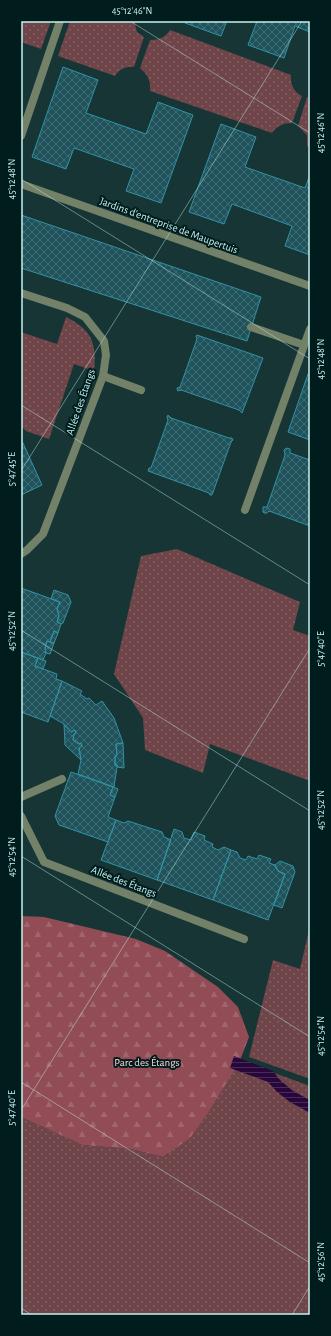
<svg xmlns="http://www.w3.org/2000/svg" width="331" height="1336" viewBox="0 0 331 1336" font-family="'Alegreya Sans',sans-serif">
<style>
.grass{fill:url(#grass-dots)}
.forest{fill:url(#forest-firs)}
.water{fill:url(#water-rules)}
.building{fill:url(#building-cross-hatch);stroke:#3093a5}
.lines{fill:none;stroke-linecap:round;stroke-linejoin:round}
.lane{stroke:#728167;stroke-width:8}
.street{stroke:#728167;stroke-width:8}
.ticks{fill:none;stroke:#c4f1ee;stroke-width:1;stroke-opacity:0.45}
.labels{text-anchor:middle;stroke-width:4;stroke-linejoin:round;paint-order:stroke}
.street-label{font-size:11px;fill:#c4f1ee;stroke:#001c1c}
.park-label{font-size:11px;fill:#ffd3d7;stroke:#001c1c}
.neatline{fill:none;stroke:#c4f1ee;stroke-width:1.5}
.ticks-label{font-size:10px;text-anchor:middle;fill:#c4f1ee}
</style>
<defs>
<pattern id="grass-dots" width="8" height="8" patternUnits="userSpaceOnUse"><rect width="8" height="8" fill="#6f454a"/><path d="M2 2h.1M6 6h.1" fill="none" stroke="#826064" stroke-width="1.8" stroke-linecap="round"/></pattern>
<pattern id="forest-firs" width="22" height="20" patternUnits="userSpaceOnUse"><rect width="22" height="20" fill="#924c56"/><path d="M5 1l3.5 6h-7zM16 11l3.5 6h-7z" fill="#a0666f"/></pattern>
<pattern id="water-rules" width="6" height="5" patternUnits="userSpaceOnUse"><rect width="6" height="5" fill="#29073a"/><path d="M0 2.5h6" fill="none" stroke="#462c57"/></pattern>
<pattern id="building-cross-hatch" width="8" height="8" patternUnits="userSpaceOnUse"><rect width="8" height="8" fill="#20525b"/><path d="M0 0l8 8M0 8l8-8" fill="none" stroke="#3f6b73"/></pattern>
</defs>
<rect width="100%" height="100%" fill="#163534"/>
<path class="grass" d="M21,21H51L41,49L21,42Z
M70,21H134L137,32L144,37L134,67C127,66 119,69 115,76L58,56Z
M170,30L291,75C290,84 294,92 302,96L292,123C283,123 277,126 272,133L150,91C151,81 148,75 140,68L150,40C159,40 166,37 170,30Z
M307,97L310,98V147L307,146V135L298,126Z
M66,317C92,330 97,343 94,371L74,364L49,439L26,431L21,426V332L57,344Z
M177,549L300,602L293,630L310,636V781L210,744L203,773L145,750L143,718L114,674L141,556Z
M310,926V1079L249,1057L273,960L300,969Z
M225,1055L310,1086V1315H21V1117L82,1145L131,1149L163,1157L168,1154Z"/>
<path class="forest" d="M21,916L44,917L136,939L165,951L218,987L238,1007L249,1037L239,1063L207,1114L190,1138L163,1157L131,1149L82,1145L21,1117Z"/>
<path class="water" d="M234,1056L273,1071L280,1080L293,1091L310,1100V1113L290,1102L277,1092L268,1082L230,1068Z"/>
<path class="building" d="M186,21H227L221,36L185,23Z
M257,21H310V32L295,26L284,58L248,45Z
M63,67L98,80L86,113L146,134L158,102L193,115L161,203L126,191L134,169L74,148L66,169L32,157Z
M221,124L256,137L245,167L305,188L310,175V255L285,246L292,226L232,204L224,224L189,212Z
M21,215L261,297L247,341L21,268Z
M197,335L263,358L242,413L239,410L181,390L178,391L177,389V388L180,387L197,339L196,336Z
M308,374L310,375V440L288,432Z
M168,415L171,418L229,438H232L233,440L231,442L212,495H210L209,493L148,471L149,468H151L168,420L167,417Z
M22,441L42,485L21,495V442Z
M286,448L290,449V453L310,460V526L269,511L267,513H264L263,512V507H267L285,455L284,450Z
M21,588L60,602L57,609L59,616L57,622L61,624L58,633L54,631L50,642L47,641L45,648L46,653L43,660L21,652Z
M54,590L68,595L71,602L63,623L61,624L57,622L59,616L57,609L60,602L51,599Z
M54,631L58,633L54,643L50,642Z
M47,641L54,643L50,654L46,653L45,648Z
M21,652L38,658L35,666L57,674L56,679L62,681L48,722L21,712Z
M38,658L46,661L43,669L35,666Z
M62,681L82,691L80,694L87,699L89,698L96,705L102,701L114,718L123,743L116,744L117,755L115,756V765H117V767L114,787L78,774L81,760L79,748L82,746L81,743L79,744L73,740L74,734L76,733L75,730L71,732L64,724L50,716Z
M64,724L71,732L75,730L76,733L74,734L73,740L79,744L81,743L82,746L79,748L81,760L65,745Z
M123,743L124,768L117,767V765H115V756L117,755L116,744Z
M71,772L113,787L110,795L115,797L108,817L116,820L108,842L59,825L55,816Z
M113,787L118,789L115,797L110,795Z
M116,820L124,823L128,821L162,832L164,837L171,840L157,880L101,860Z
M174,829L182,832L184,838L191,840L194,832L205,836L204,840L213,844L212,847L218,850L224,847L231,850L213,900L157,880Z
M231,850L237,852L240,858L246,860L248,856L257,859L259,855L271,859L269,863L275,865L278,871L285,874L268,920L213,900Z
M280,861L293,866L295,872L282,908L274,905L285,874L278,871L275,865Z"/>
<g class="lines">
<path class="lane" d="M21,136L60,21
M21,184L310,286
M251,327L304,345
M103,376L141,390
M245,510L310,329
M21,797L62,779"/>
<path class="street" d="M21,293L67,308L85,317L104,341L106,355L103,376L43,534L27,550L21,554
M21,816L44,862L244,939"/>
</g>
<path class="ticks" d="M130,21L310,133M21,179L310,359M21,405L310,585M21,471L302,21M21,630L310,811M21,856L310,1037M21,1082L310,1263M21,1110L310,648M21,1308L32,1315M292,1315L310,1286"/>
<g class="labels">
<g class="street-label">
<text transform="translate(169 225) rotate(20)" y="4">Jardins d'entreprise de Maupertuis</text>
<text transform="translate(80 402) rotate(-71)" y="4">Allée des Étangs</text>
<text transform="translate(124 881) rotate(21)" y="4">Allée des Étangs</text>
</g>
<g class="park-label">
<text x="147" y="1066">Parc des Étangs</text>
</g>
</g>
<rect width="331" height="1336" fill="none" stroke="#001c1c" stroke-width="44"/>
<rect x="22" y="22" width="287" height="1292" class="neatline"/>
<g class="ticks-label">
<text x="132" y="14">45°12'46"N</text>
<text transform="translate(320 133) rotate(-90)" y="4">45°12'46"N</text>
<text transform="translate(11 179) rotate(-90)" y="4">45°12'48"N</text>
<text transform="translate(320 359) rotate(-90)" y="4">45°12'48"N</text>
<text transform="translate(11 469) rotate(-90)" y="4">5°47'45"E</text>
<text transform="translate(11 631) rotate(-90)" y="4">45°12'52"N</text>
<text transform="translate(320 649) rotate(-90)" y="4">5°47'40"E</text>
<text transform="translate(320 810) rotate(-90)" y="4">45°12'52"N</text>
<text transform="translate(11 857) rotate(-90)" y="4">45°12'54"N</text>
<text transform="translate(320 1036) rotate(-90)" y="4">45°12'54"N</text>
<text transform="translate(11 1108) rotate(-90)" y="4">5°47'40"E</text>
<text transform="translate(320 1262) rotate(-90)" y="4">45°12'56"N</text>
</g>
</svg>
